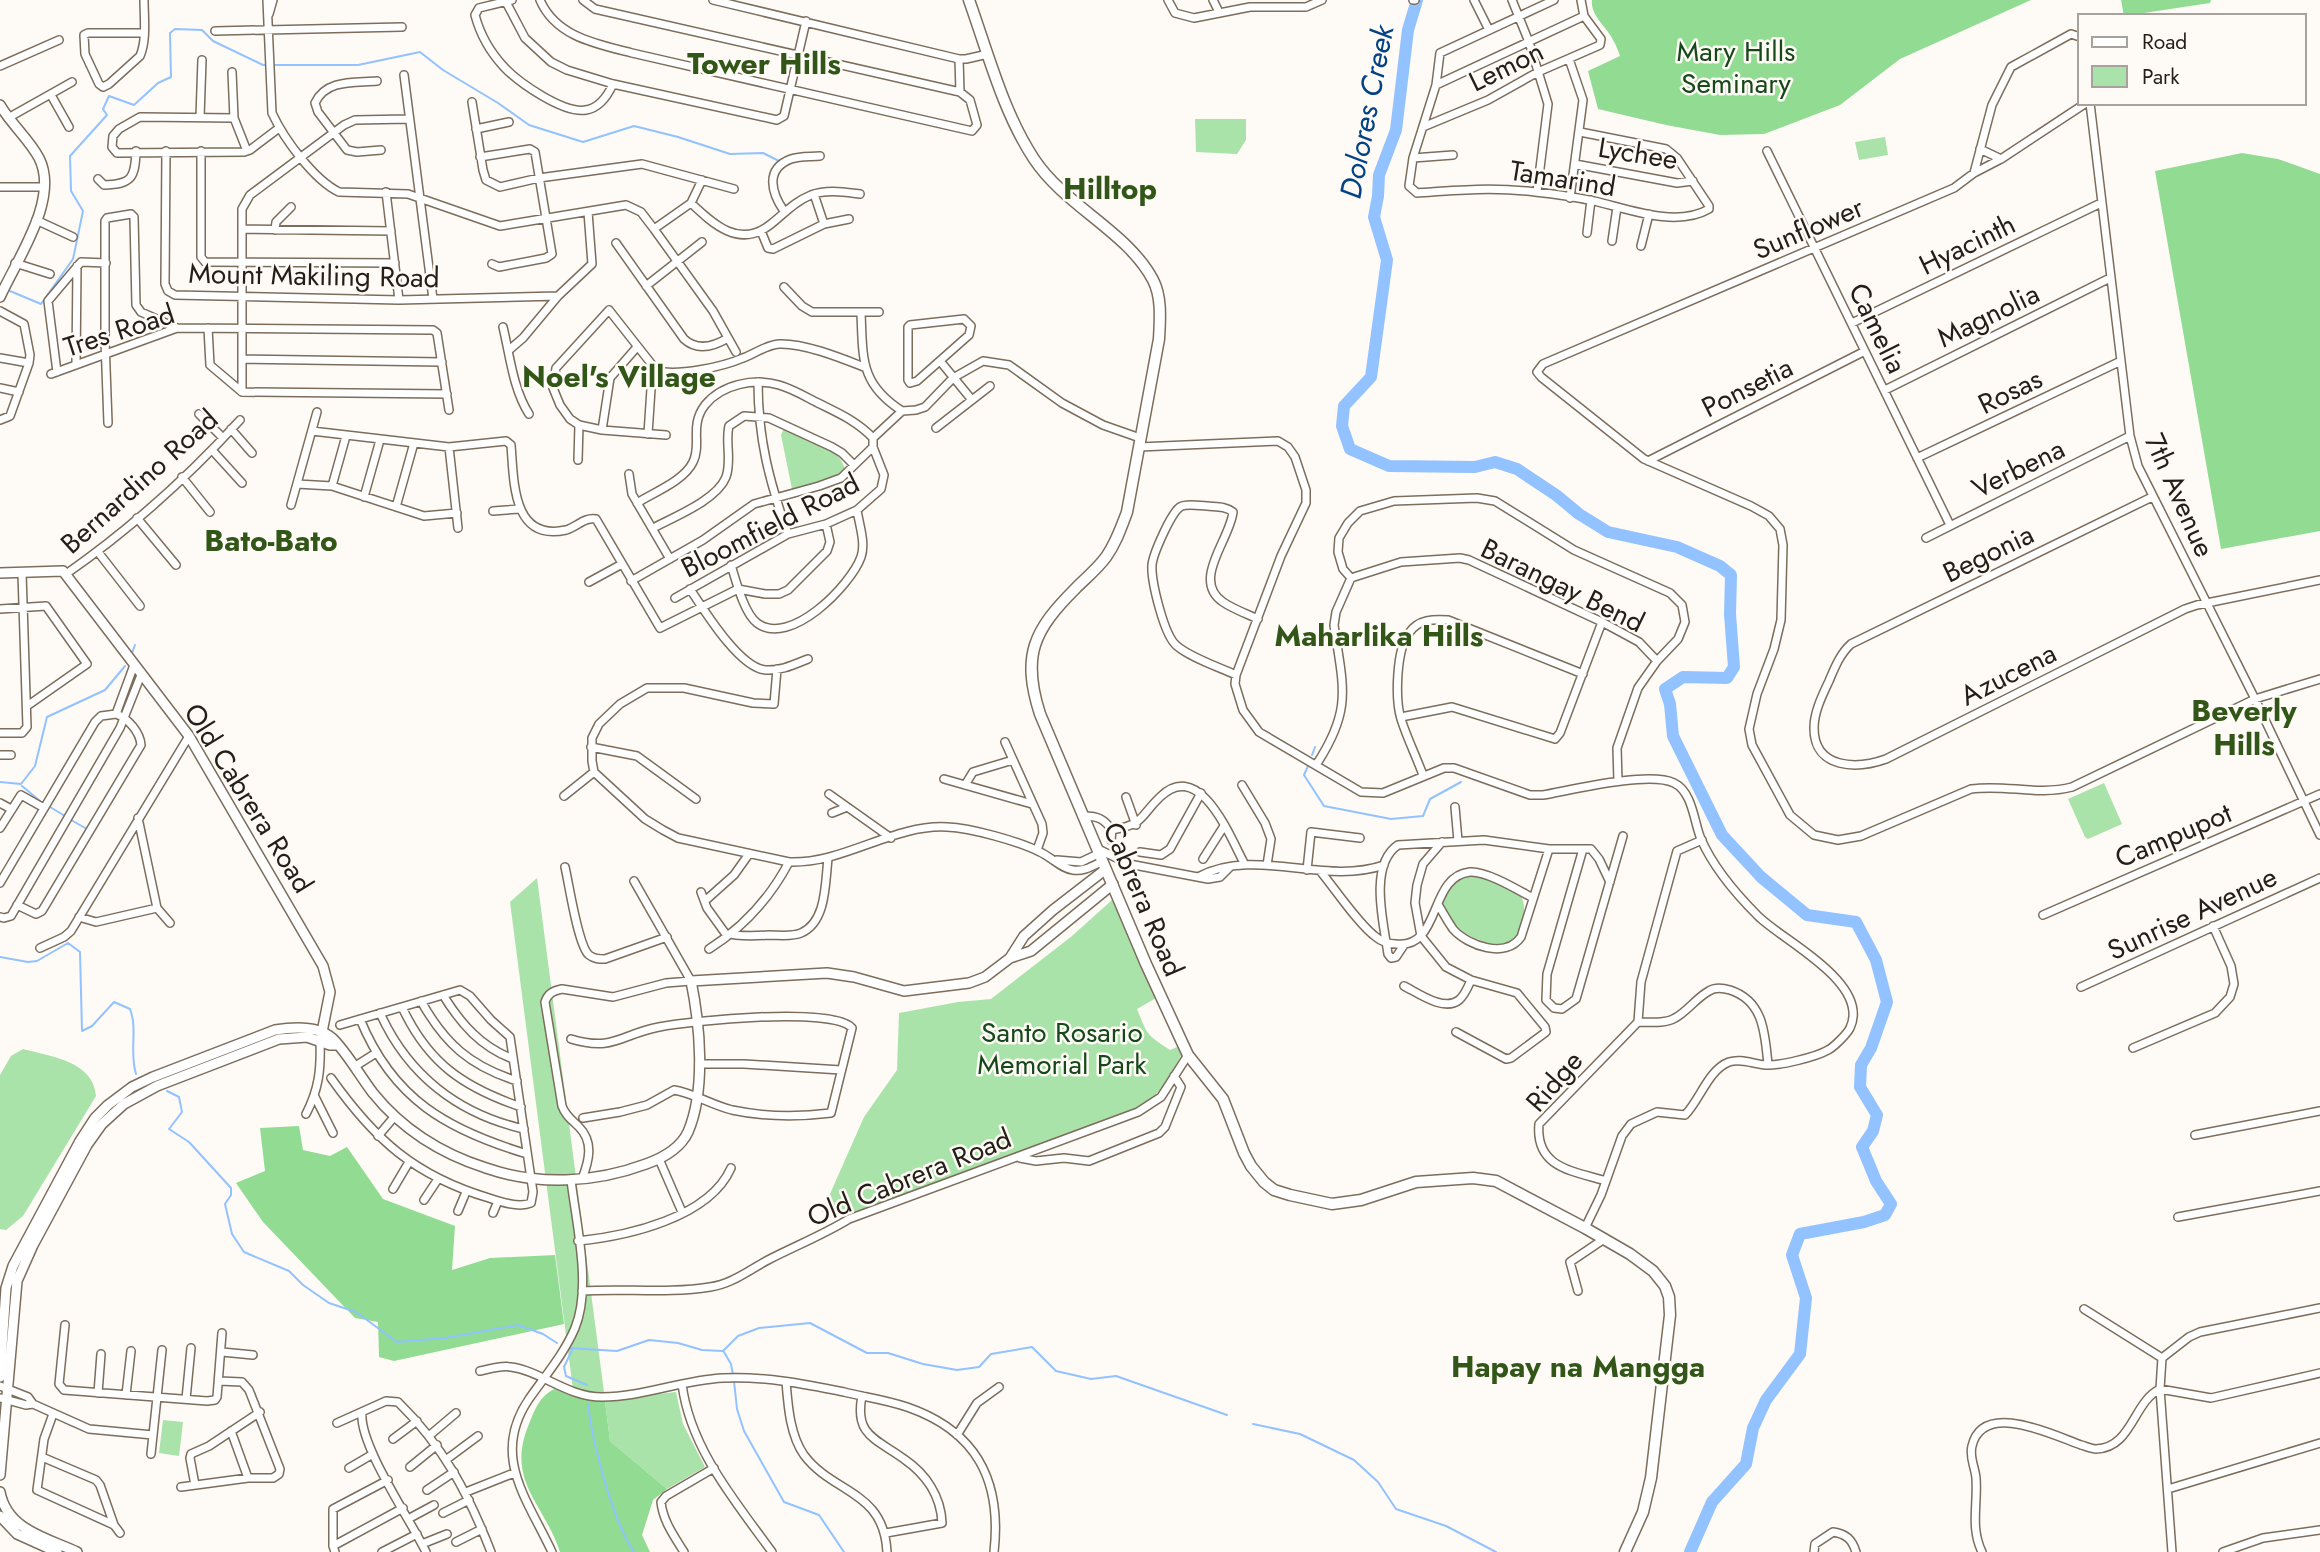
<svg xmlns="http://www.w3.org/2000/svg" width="2320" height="1552" viewBox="0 0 2320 1552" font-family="Jost,sans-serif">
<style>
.green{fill:#a9e3a9}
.forest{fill:#91dc92}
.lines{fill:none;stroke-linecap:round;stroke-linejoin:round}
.stream{stroke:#92c2ff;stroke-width:2}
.river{stroke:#92c2ff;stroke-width:12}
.minor-casing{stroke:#7c6d5c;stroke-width:10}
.tertiary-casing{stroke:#7c6d5c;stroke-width:12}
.secondary-casing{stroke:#7c6d5c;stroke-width:13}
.minor{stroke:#fff;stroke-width:7}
.tertiary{stroke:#fff;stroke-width:9}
.secondary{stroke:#fff;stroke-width:10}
.labels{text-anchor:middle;stroke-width:5;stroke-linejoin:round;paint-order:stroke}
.park-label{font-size:28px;fill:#16491a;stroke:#fefaf6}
.street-label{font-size:28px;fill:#241e17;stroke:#fefaf6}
.neighbourhood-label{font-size:30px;font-weight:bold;fill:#315618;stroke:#fefaf6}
.water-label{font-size:30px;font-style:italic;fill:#024385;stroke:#fefaf6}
</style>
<rect width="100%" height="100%" fill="#fefaf6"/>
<path class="green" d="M1195,119H1246V140L1237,154L1196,152Z
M1885,137L1888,155L1859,160L1855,142Z
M784,428C803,437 841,446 845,470C832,483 810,485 792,489L781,435Z
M2104,783L2122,824L2088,839L2085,837L2068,799Z
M1472,875L1480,876L1520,894C1529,909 1523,933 1509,943C1479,948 1451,929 1442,901C1450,887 1456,878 1472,875Z
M537,878L605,1400L676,1392L683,1424L705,1467L667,1489L610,1441L605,1401L574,1397L510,902Z
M1112,900L1156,998L1137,1009C1148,1036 1146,1034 1170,1050L1177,1047L1182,1054C1169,1077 1162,1094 1138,1109L855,1212H822L864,1117L897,1070L899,1013L958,1002L991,999L1072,936Z
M23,1049C49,1056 94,1061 96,1096L23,1216L6,1230L0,1229V1075L11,1056Z
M163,1420L183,1422L179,1456L159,1453Z"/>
<path class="forest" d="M1592,0H2031L1900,59L1840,105L1764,134L1720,135L1666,125L1598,109L1588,71L1620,56C1618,50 1616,45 1613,40C1607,27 1590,16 1592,0Z
M2121,0H2211L2210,3L2124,16Z
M2242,153L2278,159L2320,174V531L2221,549L2155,171Z
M299,1126L303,1150L330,1156L347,1147L383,1199L455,1226L452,1270L490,1258L555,1255L564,1324L394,1361L379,1357L378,1322L355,1318L263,1222L236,1183L265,1171L260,1128Z
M554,1389L574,1397L605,1401L610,1441L667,1489L653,1500L642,1535L650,1552H560C544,1503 505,1481 529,1424C535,1409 539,1397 554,1389Z"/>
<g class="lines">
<path class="stream" d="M274,65H358L420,52L443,70L498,103L529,125L583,142L634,126L678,137L730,154L763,153L779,161
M10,291L41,304L73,259L83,211L71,191L70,156L107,115L103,109L109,96L134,105L158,83L171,77L170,33L175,29L202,30L213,41L263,65H268
M132,653L135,645
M1312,755L1315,747
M1308,766L1304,775L1324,806L1391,819L1423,816L1430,799L1461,782
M0,782L21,784L35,766L47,717L105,690L125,666
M22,786L40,801
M50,807L65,816
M71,820L87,829
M0,957L28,962L37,961L68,943L80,952L82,1031L92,1026L114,1002L130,1009C138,1030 129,1052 136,1074
M167,1091L179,1097L182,1112L169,1129L189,1142L231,1188V1195L225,1204L232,1234L244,1252L289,1271L303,1285L329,1303L356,1312L397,1342L445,1338L518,1325L543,1334L557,1343
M569,1348L617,1351L649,1340L678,1343L702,1350L723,1351L738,1336L759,1328L810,1323L867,1353H888L923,1364L957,1370L979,1367L991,1354L1032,1347L1056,1371L1091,1379L1116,1376L1227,1415
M572,1350L564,1367L566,1376L587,1385
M724,1352L731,1364L733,1375
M734,1381L737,1409L744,1431L784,1502L819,1515L844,1552
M588,1405C593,1445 612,1519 634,1552
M1253,1424L1300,1434L1354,1460L1378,1482L1396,1509L1446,1526L1496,1552"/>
<path class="river" d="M1417,0L1408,30L1396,130L1379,175L1378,196L1374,217L1387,260L1371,377L1344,406L1342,426L1350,449L1389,466L1475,467L1495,462L1517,469L1556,495L1579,514L1608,532L1677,547L1720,566L1731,575L1730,614L1734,667L1727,678L1683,677L1665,689L1670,704L1673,736L1722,835L1761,877L1807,915L1856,922L1876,960L1887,1002L1871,1048L1861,1065L1860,1087L1877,1115L1873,1131L1862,1147L1876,1181L1891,1204L1885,1215L1864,1222L1800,1234L1792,1255L1806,1298L1800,1354L1766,1400L1753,1428L1746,1464L1712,1502L1690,1552"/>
<g class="minor-casing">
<path id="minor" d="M267,0L272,113C284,139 314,180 339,192L408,194L500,226L626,205L641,212L654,229L713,311L736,352
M512,0L479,8L475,15C480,34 491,53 504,67C519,83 564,114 586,110C599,108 608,95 613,84
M540,0C556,37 597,44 632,53L972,131L977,125L970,100L960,92L959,59
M583,0L595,9L960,92
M713,0L959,59H966L988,54
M1168,0L1175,13L1194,18L1250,7H1306L1322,0
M1213,0L1219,12
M1413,0H1415
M1474,0L1489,30
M1512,0L1529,42L1548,104L1537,192
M1554,0L1440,53L1436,85L1413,158L1409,186L1417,193C1457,190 1495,187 1535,192C1554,194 1575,197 1594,201C1628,209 1676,228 1709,209V206L1677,158L1666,149L1580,132
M506,2L525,38L551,62L567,70L613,84L777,120L784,116L806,21
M269,14L273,0
M215,31L402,27
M143,33H88L84,35L85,54L99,84L103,87L109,84L140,56C147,40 144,17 144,0
M1569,59L1583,100L1570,198
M0,66L59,40
M232,72L234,118L247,151
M404,75L433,299
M377,81C354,83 326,79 315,103L318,112L347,150L357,152L381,150
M1436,85L1584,16
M51,95L69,127
M472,102L483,170L486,180L500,187L539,178L642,164L734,189
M2086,103L2001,159L1974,173L1954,188L1543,364L1537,372L1541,377L1644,459L1751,506L1769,516L1780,529L1783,545L1781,620L1774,649L1757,694L1749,729L1752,745L1790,815L1814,835L1838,840L1861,836L1971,789C2006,784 2037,796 2072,787L2255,699L2320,679
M2090,103L2130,436L2138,466L2255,699L2320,835
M200,117L202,60
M8,118L72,82
M234,118L140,117L119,129L113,136L112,147L117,153L244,152L250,150L279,128
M1423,127L1488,100L1538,72L1600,45L1601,39L1584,16L1581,0
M476,129L509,122
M1980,149L2001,159
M166,151L165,284L168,291L175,295L399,300L558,296
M201,151V257L205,262L395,263
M1767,151L1950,525
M480,157L530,149L535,152L552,254L546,258L499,267L492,264
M1413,158L1453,155
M1575,164L1677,183L1693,181
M1974,173L1992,105L2011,67L2071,34L2080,37
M98,179L104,185C132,184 135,178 136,151
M0,187H44
M386,192L399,300
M814,194L824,224
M691,203C714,225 740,249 771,224C785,213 794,202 811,195C827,189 844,192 860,194
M784,211C772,194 764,169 791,159C800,156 811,157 820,156
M36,220L73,237
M242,229L391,231
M654,229L691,203L702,180
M275,230L276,222L291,207
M761,231L768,248L773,249L824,224L849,219
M1587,233L1591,200
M1612,241L1617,207
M616,243L684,339C697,351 713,347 728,338
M1641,246L1649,214
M15,263L50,274
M646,286L702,242
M784,287L802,306L812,312H879
M0,311L24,324L30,355L29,363L10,416L0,420
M861,313C863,359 860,384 902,411
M964,319L971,326L969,335L917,381L910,383L908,380V327L910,325Z
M1852,323L2101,203
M503,327C510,356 513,389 529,414
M208,328L210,365L242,392
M509,350L523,338L558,296L592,264L588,212
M0,358L29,363
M242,359L442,362
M940,361L972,400
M76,365L77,266
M57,372L48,301L81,262L106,263
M51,374L177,328L433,330L437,333L449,410
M758,382C758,438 769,481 788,534
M0,388L19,392
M1885,390L2110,278
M242,392V209L250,195L344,125L355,120L409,119
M242,392L447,394
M199,414L223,438
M108,423L105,341V221L107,218L131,214L134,217L136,305L141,312L177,328
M936,428L990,386
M231,429L252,453
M602,430L610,378L637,347
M312,431L449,447L506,441L511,445C514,481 512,542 566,530C577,527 584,517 596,519L660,628L738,589L765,594H779L788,590L827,551L830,542L826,524
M648,434L651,389L657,371
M666,435L602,430L579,425L570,419L560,405L553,388L556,368L609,310L657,371C679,376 722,367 743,358C754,354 766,345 779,344C804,343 841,358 864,367
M449,447L458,528
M1139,447L1278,441L1288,447L1295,457L1306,490V503L1281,556L1236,675L1235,684L1243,710L1259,732L1361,792L1383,793L1444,768H1454L1530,795H1543C1572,790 1648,771 1674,783C1693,792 1694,823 1701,839C1714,869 1736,894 1758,916C1783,941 1871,983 1850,1028C1847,1034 1834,1047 1828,1050C1816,1057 1779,1066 1766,1065C1753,1064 1741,1058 1729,1062C1708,1070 1700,1100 1685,1115L1657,1112L1631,1124L1622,1136L1601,1195L1585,1228
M212,450L242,483
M1917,458L2121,361
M578,460L579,425
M1648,461L1865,351
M629,474L632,494L670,559
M182,477L210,512
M297,484L332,486L424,516L457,513
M332,486L346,436
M364,497L380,440
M2152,497L1851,644C1840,654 1835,667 1829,681C1822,696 1814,712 1814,728C1814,770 1858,769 1886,759L2185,609L2197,605L2320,580
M637,503C654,492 684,481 693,462C702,444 689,426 705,405C722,384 754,378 779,385C793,389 806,397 818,403C838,413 857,421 873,438
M291,505L317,412
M396,507L414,443
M493,511L519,509
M137,518L176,565
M653,528C674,517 717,500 726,477C732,461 725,442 729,426L744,416L769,418L832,447L842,453L854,465
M1926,538L2130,436
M98,552L140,606
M731,565C736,581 744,613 757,623C790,648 851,585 861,557C866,543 859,524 857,510
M66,574C129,530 188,477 240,420
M1351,578L1343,569L1338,552L1339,538L1348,523L1360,511L1394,501L1477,498L1495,501L1574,550L1670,593L1682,605L1685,622L1678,639L1657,661L1638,688L1617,748L1618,781
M631,581L703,540L754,504L819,486L841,478L873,447V438L902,411L916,410L925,407L953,378L983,361L1009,365L1062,403L1103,425L1140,438
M589,582L622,564
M690,589C704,610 740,669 766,670C781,671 795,664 808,659
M675,598L788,534L826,524L857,510L881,489L884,475L873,447
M0,609L46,606L87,664L27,706
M777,669L774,704L753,703L684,688H647L620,704L599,724L592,738V761L594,772L645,819L663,830L678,838L789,862C844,864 893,824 947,827C971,828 1018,841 1040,852C1051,857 1062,869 1073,870C1084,872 1094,865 1103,861
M1236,675C1219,667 1191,658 1177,646C1164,636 1151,581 1152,565C1153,554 1171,513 1180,507C1187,503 1200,506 1207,506C1217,507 1225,506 1233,512C1230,540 1191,580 1223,602C1233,609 1247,614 1258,619
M116,714L134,665
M1401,717L1452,707L1555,739L1560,733L1602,622
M0,733H22L27,727L22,573
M1005,742L1042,824L1043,833L1037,850
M591,747L637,756L696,799
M0,755H11
M1316,765C1353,709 1343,687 1334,625L1336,612L1351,578L1401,562L1460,558L1469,560L1602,622L1639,642L1657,661
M1423,775C1416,756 1407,738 1401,719C1395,699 1396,650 1409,633C1418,619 1434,619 1448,620L1583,674
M944,779L1032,804
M965,785L973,772L1013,760
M1242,785L1265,823L1271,839L1267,865
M829,794L891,838
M564,796L594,772
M1126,797L1136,825
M0,803L11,809
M1455,807L1458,841
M832,813L847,807
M1084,816C1098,816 1104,819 1112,830L1111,840
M138,818L157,908L170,923
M0,828L21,795L44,808
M1112,830C1145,824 1139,817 1160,797C1200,758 1230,837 1244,863
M1702,840L1677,851L1641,982L1638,1022C1650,1022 1665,1024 1675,1018C1688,1011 1696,998 1709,991C1715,987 1723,988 1730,990C1764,1001 1765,1034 1768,1065
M1442,842L1423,864L1417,885L1415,903L1421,936L1446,967L1471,980L1517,993L1545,1027L1546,1032L1511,1058L1506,1059L1456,1032
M1098,849L1129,864L1208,879L1220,877L1230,867
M1583,849L1547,974L1546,1000L1554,1008L1562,1009L1576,999L1623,836
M1140,852L1161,855L1170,849L1201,793
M1203,859L1224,826
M1057,860L1081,862L1100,853
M565,867C569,884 578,946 589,955C594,959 599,959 605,959L667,937
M1307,870L1311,832L1360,838
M1321,872C1335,889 1360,926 1376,937C1382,942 1388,944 1396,944C1442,949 1428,876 1470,872C1487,871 1518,890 1533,898
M1198,877C1256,846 1323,886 1384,865
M0,883L95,722L101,716L116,714
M701,892L707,908L725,933C739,937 755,936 769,935C779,935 792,937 801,933C827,922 825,882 828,859
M706,900L734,875L749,854
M17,905L36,914L42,911L141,745C140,732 128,718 116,714
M1439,906C1443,913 1448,922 1453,929C1468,946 1506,959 1521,937L1549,849
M2043,915L2320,794
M0,917L4,918L11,916L120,728L141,675
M79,917L96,922L157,908
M1404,945L1396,957L1391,958L1388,954C1384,925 1368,865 1398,845L1484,840L1549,849H1591L1599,859L1610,882
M40,948L64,937L71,931L189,736
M709,949C744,927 770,898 789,862
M1404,986C1418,993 1444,1012 1459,1000C1465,995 1468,987 1471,980
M2081,987L2320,878
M443,995C461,1024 481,1047 513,1059
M421,1001C445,1044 470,1066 517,1081
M402,1007C428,1063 463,1087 521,1107
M380,1013C408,1075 458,1114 524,1129
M360,1019C393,1100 448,1130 527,1154
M571,1039C614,1052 621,1034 659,1027C690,1021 833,1006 852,1028L831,1113C798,1117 765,1117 732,1110C712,1105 693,1093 674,1090L647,1105L620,1112L583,1118
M2133,1048L2215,1013L2230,997L2234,984L2231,966L2213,926
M699,1064H744L841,1070
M354,1067L376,1053
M331,1078C375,1140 415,1176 489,1198C501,1202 519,1208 531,1203L533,1192L510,1037L491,1020L470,996L460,990L340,1025
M315,1097L333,1133
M306,1114C319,1089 321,1069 320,1041
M2195,1135L2320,1111
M378,1136L395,1116
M1020,1158L1036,1161L1064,1158L1089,1161L1159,1133L1165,1127L1181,1087L1174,1076
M659,1159L682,1212
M582,1179C589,1161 594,1142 579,1127C572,1120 565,1115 562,1106L545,1002C548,993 553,991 562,989L613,997L666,983L691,981L634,881
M1606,1181C1573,1171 1535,1168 1539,1124L1638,1022
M393,1189L409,1162
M424,1200L438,1179
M458,1211L466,1192
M493,1213L498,1201
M2178,1217L2320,1191
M578,1241C627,1236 709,1218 731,1168
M582,1291C624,1288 667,1294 710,1287C732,1284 749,1270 768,1260C795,1246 823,1235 849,1219L1138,1112L1161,1097L1188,1055
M1578,1291L1570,1262L1604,1239
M2084,1309L2162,1358
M65,1325L59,1384L64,1390L207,1401L215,1400L217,1397L222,1333
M222,1352L253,1355
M480,1371C490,1369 501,1365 511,1367C541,1371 567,1397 602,1397C643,1397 682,1380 723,1378C763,1376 805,1384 844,1392C865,1397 887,1400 907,1407C977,1431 1002,1481 994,1552
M786,1382C788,1406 790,1435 804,1455C833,1494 884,1490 887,1552
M682,1384C690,1448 735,1501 772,1552
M0,1386L28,1397L33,1404L89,1429L153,1435
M98,1393L101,1354
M126,1395L131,1351
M862,1396C854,1436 877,1439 904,1459C926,1474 941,1496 942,1523L886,1533
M0,1398L26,1405L33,1404
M186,1399L191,1348
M362,1413C359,1445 410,1519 426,1552
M53,1414L44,1439L37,1490L114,1525
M337,1423L386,1401L398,1402C444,1447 468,1493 491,1552
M231,1431L248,1478
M430,1435L456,1413
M957,1435L977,1403L999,1387
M393,1439L417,1421
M151,1454L162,1350
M42,1457L96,1480L100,1485L114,1525L120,1533
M447,1459L478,1436
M410,1467L437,1445
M349,1468L373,1454
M195,1485L190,1458L191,1454L209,1446L260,1412
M181,1487L248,1478H273L279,1474L280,1469L249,1390L242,1382L219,1381
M2168,1489L2320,1443
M427,1490L454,1472
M466,1492L514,1473
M443,1513L469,1500
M408,1519L434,1505
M456,1542L482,1529
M422,1544L447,1534
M333,1546L403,1508
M335,1552L333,1546V1509L388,1480
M382,1552L417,1534
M552,1552C528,1500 490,1456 529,1399C545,1376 564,1354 575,1328C592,1287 576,1223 571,1180
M684,1552C674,1536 663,1521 661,1502L666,1496L714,1468
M1814,1552L1815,1544L1833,1532C1846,1534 1852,1539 1856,1552
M1982,1552C1970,1527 1978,1505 1976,1478C1975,1467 1969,1457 1972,1446C1983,1400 2053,1435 2081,1445C2085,1446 2092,1449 2096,1449C2132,1448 2133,1402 2160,1389L2211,1398L2320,1373
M2172,1552L2160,1389L2162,1358L2189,1337L2200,1332L2320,1308
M2223,1552L2263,1538L2320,1530"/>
</g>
<g class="tertiary-casing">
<path id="tertiary" d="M0,105C11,124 29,139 39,158C60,199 17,259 0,297
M0,573L63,571L189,736L323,966L330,992L321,1037
M1010,958L1031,951L1113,884
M0,1377L6,1288L13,1266L80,1141L95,1118L108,1105L132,1087L153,1077L275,1030C293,1027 317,1025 332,1038C346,1051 360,1076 373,1093C402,1129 442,1154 486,1168C538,1186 595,1183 646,1164C663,1158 680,1149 688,1132C706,1090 700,1025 691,981L827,973L854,977L904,991L969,983L985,977L1010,958L1024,936L1053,910L1106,869
M0,1475L17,1281L33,1245L87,1145L102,1124L124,1104L157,1086L279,1039L307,1037L330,1045H336
M0,1492C7,1530 47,1538 77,1552
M0,1516L17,1534L57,1552"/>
</g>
<g class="secondary-casing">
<path id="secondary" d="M969,0C988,53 1003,112 1034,159C1065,206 1128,232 1153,280C1162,297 1160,320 1159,339L1127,512C1121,528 1116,543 1106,557C1098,568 1086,578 1076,588C1034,630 1021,655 1040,714L1146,964L1181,1040L1188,1055L1223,1099L1244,1153L1251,1166L1264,1182L1274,1190L1290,1195L1332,1204L1361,1200L1416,1182L1473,1178L1496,1181L1585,1228L1630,1254L1653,1271L1665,1286L1669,1297L1670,1315L1651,1478L1643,1512L1625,1552"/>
</g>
<use href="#minor" class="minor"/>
<use href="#tertiary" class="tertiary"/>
<use href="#secondary" class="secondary"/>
</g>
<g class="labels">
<g class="park-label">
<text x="1736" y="61">Mary Hills<tspan x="1736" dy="32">Seminary</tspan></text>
<text x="1062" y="1042">Santo Rosario<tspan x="1062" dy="32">Memorial Park</tspan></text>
</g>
<g class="street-label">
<text transform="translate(1506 66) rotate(-26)" y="10">Lemon</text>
<text transform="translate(1638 153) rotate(9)" y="10">Lychee</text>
<text transform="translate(1563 178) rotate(9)" y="10">Tamarind</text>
<text transform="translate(1808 228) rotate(-23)" y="10">Sunflower</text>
<text transform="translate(1967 244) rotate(-26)" y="10">Hyacinth</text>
<text transform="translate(314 275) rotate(1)" y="10">Mount Makiling Road</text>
<text transform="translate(1988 315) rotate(-26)" y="10">Magnolia</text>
<text transform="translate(1878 328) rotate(64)" y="10">Camelia</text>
<text transform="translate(119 330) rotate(-18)" y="10">Tres Road</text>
<text transform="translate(1747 387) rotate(-27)" y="10">Ponsetia</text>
<text transform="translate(2010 391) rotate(-26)" y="10">Rosas</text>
<text transform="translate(2018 468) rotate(-26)" y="10">Verbena</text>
<text transform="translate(139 481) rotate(-42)" y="10">Bernardino Road</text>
<text transform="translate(2180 495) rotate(66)" y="10">7th Avenue</text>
<text transform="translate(770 525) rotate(-27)" y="10">Bloomfield Road</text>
<text transform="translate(1988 553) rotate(-26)" y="10">Begonia</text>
<text transform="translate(1563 585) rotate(26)" y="10">Barangay Bend</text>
<text transform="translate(2008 674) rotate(-27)" y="10">Azucena</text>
<text transform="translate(249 798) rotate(58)" y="10">Old Cabrera Road</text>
<text transform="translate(2173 835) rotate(-23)" y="10">Campupot</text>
<text transform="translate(1144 899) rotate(67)" y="10">Cabrera Road</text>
<text transform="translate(2192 913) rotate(-25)" y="10">Sunrise Avenue</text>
<text transform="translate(1554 1081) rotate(-49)" y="10">Ridge</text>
<text transform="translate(909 1177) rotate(-22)" y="10">Old Cabrera Road</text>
</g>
<g class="neighbourhood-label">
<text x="764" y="74">Tower Hills</text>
<text x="1110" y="199">Hilltop</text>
<text x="619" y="387">Noel's Village</text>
<text x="271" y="551">Bato-Bato</text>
<text x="1379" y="646">Maharlika Hills</text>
<text x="2244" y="721">Beverly<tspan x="2244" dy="34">Hills</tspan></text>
<text x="1578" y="1377">Hapay na Mangga</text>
</g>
<g class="water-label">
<text transform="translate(1367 112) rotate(-79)" y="10">Dolores Creek</text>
</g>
</g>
<rect x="2078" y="14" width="228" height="91" fill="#fefaf6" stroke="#a7a29d" stroke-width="2"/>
<rect x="2092" y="37" width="35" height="10" fill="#ffffff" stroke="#a7a29d" stroke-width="2"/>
<text x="2142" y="49" font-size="21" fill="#241e17">Road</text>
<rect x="2092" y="66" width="35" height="21" fill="#a9e3a9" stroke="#a7a29d" stroke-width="2"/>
<text x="2142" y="84" font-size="21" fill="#241e17">Park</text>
</svg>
